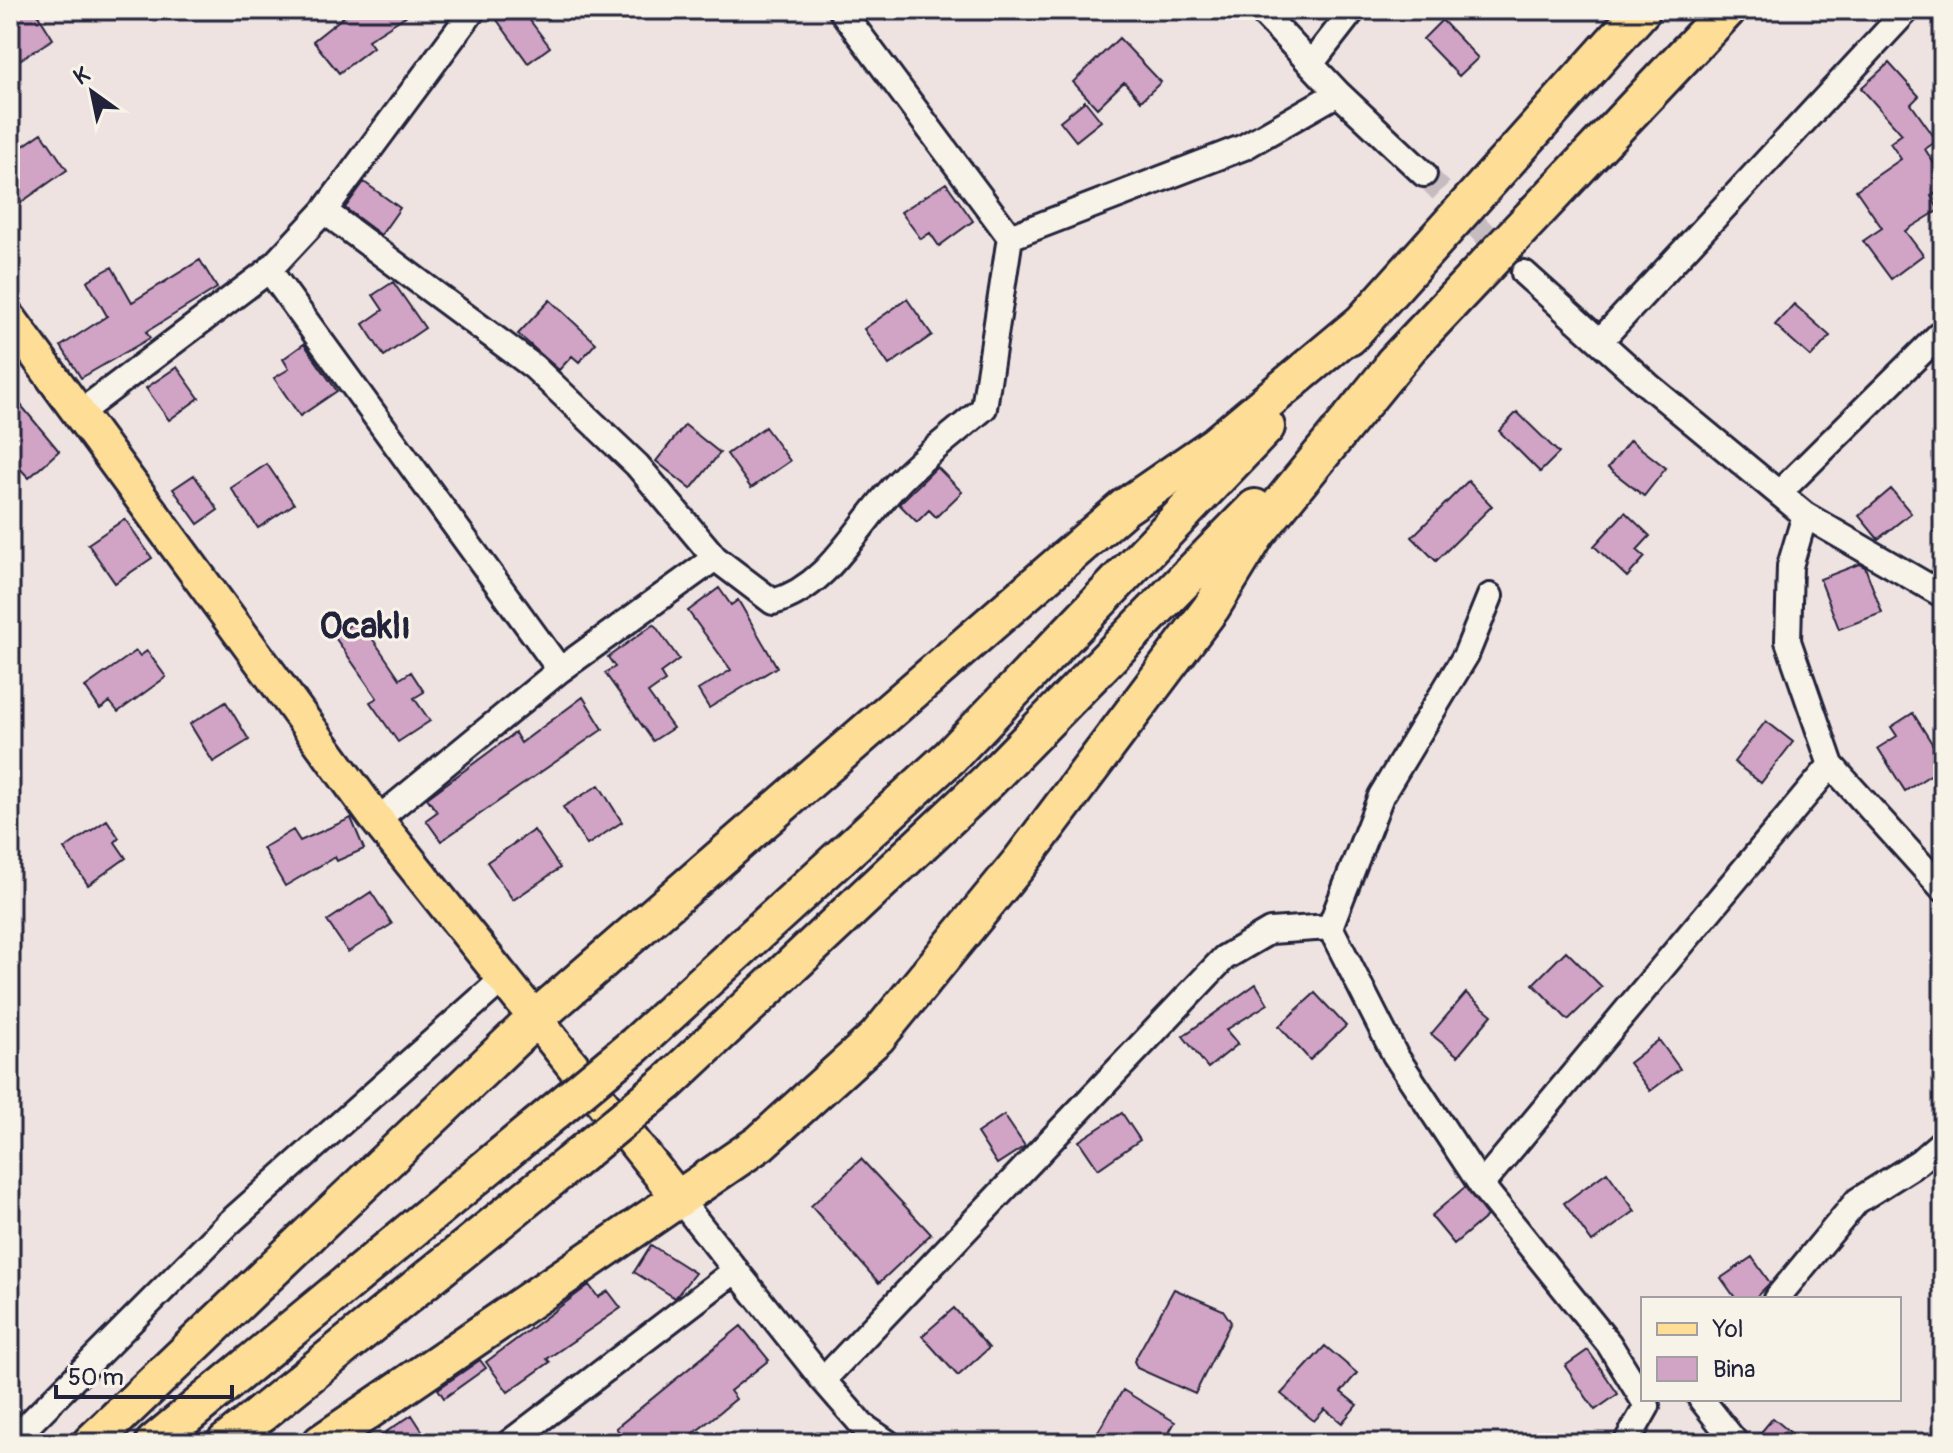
<svg xmlns="http://www.w3.org/2000/svg" width="1953" height="1453" viewBox="0 0 1953 1453" font-family="Pangolin,sans-serif">
<style>
.building{fill:#d1a3c5;stroke:#22223b;stroke-width:2}
.lines{fill:none;stroke-linecap:round;stroke-linejoin:round}
.minor-tunnel{stroke:#c6bcc0;stroke-width:24;stroke-dasharray:24 12;stroke-linecap:butt}
.minor-casing{stroke:#22223b;stroke-width:30}
.major-casing{stroke:#22223b;stroke-width:38}
.highway-casing{stroke:#22223b;stroke-width:42}
.minor{stroke:#f7f3e8;stroke-width:24}
.major{stroke:#fede96;stroke-width:32}
.highway{stroke:#fede96;stroke-width:36}
.highway-bridge-casing{stroke:#22223b;stroke-width:42;stroke-linecap:butt}
.highway-bridge{stroke:#fede96;stroke-width:36}
.labels{text-anchor:middle;stroke-width:6;stroke-linejoin:round;paint-order:stroke}
.district-label{font-size:36px;font-weight:bold;fill:#22223b;stroke:#f7f3e8}
</style>
<rect width="100%" height="100%" fill="#efe3e1"/>
<filter id="ink" filterUnits="userSpaceOnUse"><feTurbulence type="fractalNoise" baseFrequency=".0125" numOctaves="2"/><feDisplacementMap in="SourceGraphic" scale="16" xChannelSelector="R" yChannelSelector="G"/><feConvolveMatrix kernelMatrix="1 2 1 2 8 2 1 2 1" color-interpolation-filters="sRGB"/></filter>
<g filter="url(#ink)">
<path class="building" d="M28,10H35L53,39L10,66V21Z
M352,10H415L368,40L373,47L339,73L313,41Z
M511,10H522L550,47L528,63L497,20Z
M1442,20L1478,58L1459,76L1423,39Z
M1119,38L1161,82L1141,101L1124,82L1097,108L1073,82Z
M1889,63L1919,96L1911,104L1937,141L1925,149L1943,178V188L1931,196L1939,210L1905,231L1923,255L1891,279L1863,241L1882,228L1856,190L1901,159L1890,143L1902,134L1861,88Z
M1085,101L1101,121L1076,141L1060,121Z
M42,133L67,170L10,210V155Z
M364,182L400,208L381,235L345,208Z
M946,183L973,221L939,246L930,233L921,239L901,212Z
M200,260L217,288L146,332L150,338L81,378L61,346L107,316L87,281L112,267L132,302Z
M393,282L425,328L384,356L363,324L383,310L373,295Z
M907,299L932,335L889,365L864,329Z
M550,300L596,343L579,362L572,356L559,370L518,334Z
M1794,304L1830,336L1811,357L1775,325Z
M304,344L337,391L300,416L274,378L289,369L283,359Z
M177,367L199,398L169,420L146,388Z
M10,392L59,451L29,478L10,458Z
M1517,412L1559,453L1540,472L1499,431Z
M685,425L720,453L691,489L656,461Z
M765,427L790,461L751,488L727,454Z
M1630,440L1666,468L1644,496L1608,468Z
M267,464L294,504L258,528L231,488Z
M937,467L962,492L936,517L929,510L917,522L899,504Z
M194,475L218,510L198,524L173,489Z
M1468,481L1492,506L1436,561L1412,537Z
M1891,489L1911,513L1878,539L1859,516Z
M1625,512L1650,536L1637,550L1645,557L1627,577L1594,546Z
M125,519L152,558L115,583L88,544Z
M1859,564L1865,567L1882,613L1839,629L1820,579Z
M719,588L731,605L738,600L777,667L709,708L698,690L731,670L688,611Z
M359,619L400,679L411,672L424,692L414,698L430,721L398,742L370,702L377,698L334,636Z
M654,624L679,659L660,673L665,681L648,693L673,728L653,741L605,673L615,667L608,657Z
M136,651L140,656L147,651L166,677L118,712L110,702L100,709L85,687Z
M583,697L603,729L441,841L426,820L437,812L427,798L515,733L521,743Z
M226,702L249,740L213,762L190,724Z
M1913,713L1943,761V767L1905,791L1878,748L1897,736L1891,727Z
M1766,721L1793,742L1761,783L1734,762Z
M599,785L622,822L587,845L563,807Z
M351,818L364,849L337,861L335,857L285,886L263,848L293,830L300,841Z
M107,820L119,838L115,842L126,858L88,885L64,849Z
M534,830L560,868L513,900L487,862Z
M371,892L392,924L348,952L327,921Z
M1566,951L1602,987L1568,1020L1533,984Z
M1256,984L1268,1004L1226,1030L1238,1044L1208,1068L1183,1036Z
M1315,993L1346,1026L1310,1060L1279,1026Z
M1466,993L1492,1015L1458,1056L1431,1034Z
M1659,1040L1680,1069L1650,1091L1629,1063Z
M1122,1113L1140,1140L1098,1169L1079,1141Z
M1004,1115L1025,1146L997,1164L977,1133Z
M861,1159L931,1234L879,1283L811,1206Z
M1607,1172L1635,1211L1592,1242L1564,1203Z
M1465,1187L1487,1216L1454,1244L1431,1216Z
M651,1245L695,1273L675,1298L634,1272Z
M1752,1257L1770,1283L1754,1299H1736L1721,1278Z
M589,1285L598,1297L608,1291L621,1308L547,1359L550,1362L508,1392L486,1362Z
M1174,1289L1223,1310L1231,1322L1195,1394L1137,1368L1134,1361Z
M954,1308L989,1348L958,1376L922,1336Z
M741,1326L769,1360L730,1391L736,1399L682,1443H628L616,1428Z
M1325,1346L1357,1373L1341,1392L1357,1405L1342,1423L1325,1409L1314,1421L1281,1394Z
M1588,1350L1618,1394L1595,1410L1565,1366Z
M480,1360L486,1368L444,1398L438,1389Z
M1123,1390L1175,1422L1163,1443H1091Z
M412,1415L430,1443H369Z
M1773,1418L1803,1443H1752Z"/>
<g class="lines">
<path class="minor-tunnel" d="M1424,174L1524,273"/>
<g class="minor-casing">
<path id="minor" d="M1260,10L1338,93L1424,174
M1311,64L1353,10
M324,211L534,367L637,465L715,558L773,602C829,587 857,525 896,485C922,457 955,433 984,408L1010,237L841,10
M1010,237L1244,147L1338,93
M269,270L560,670
M1524,273L1648,385L1805,515L1943,595
M1601,340L1907,10
M78,414L269,270L324,211L473,10
M1779,493L1943,331
M1805,515L1790,566L1788,641L1831,765L1943,889
M1490,596L1466,655L1381,796L1330,927L1395,1055L1481,1185L1609,1344L1647,1406L1626,1443
M377,820L560,670L715,558
M1481,1185L1831,765
M680,1200L823,1380L863,1426L888,1443
M1776,1299L1857,1201L1919,1162L1943,1141
M823,1380L1224,958L1270,931L1330,927
M1701,1399L1736,1443
M10,1443L230,1222L504,978
M509,1443L736,1270"/>
</g>
<g class="major-casing">
<path id="major" d="M10,319L377,820L680,1200"/>
</g>
<g class="highway-casing">
<path id="highway" d="M1349,337L1642,10
M1393,364L1727,10
M635,1045L950,757L1266,427
M667,1083L988,781L1255,508
M91,1443L536,1018L1125,507L1215,445L1366,319
M154,1443L536,1127
M225,1443L569,1164
M321,1443L760,1143L877,1037L1021,861L1211,608L1257,533L1409,347"/>
</g>
<use href="#minor" class="minor"/>
<use href="#major" class="major"/>
<use href="#highway" class="highway"/>
<g class="highway-bridge-casing">
<path id="highway-bridge" d="M536,1127L635,1045
M569,1164L667,1083"/>
</g>
<use href="#highway-bridge" class="highway-bridge"/>
</g>
</g>
<g class="labels">
<g class="district-label">
<text x="365" y="638">Ocaklı</text>
</g>
</g>
<rect width="1953" height="1453" fill="none" stroke="#f7f3e8" stroke-width="40"/>
<rect x="20" y="20" width="1913" height="1413" fill="none" stroke="#22223b" stroke-width="3" filter="url(#ink)"/>
<rect x="1641" y="1297" width="260" height="104" fill="#f7f3e8" stroke="#a29fa3" stroke-width="2"/>
<rect x="1657" y="1323" width="40" height="12" fill="#fede96" stroke="#a29fa3" stroke-width="2"/>
<text x="1713" y="1337" font-size="24" fill="#22223b">Yol</text>
<rect x="1657" y="1357" width="40" height="24" fill="#d1a3c5" stroke="#a29fa3" stroke-width="2"/>
<text x="1713" y="1377" font-size="24" fill="#22223b">Bina</text>
<g transform="translate(92 92) rotate(327)" stroke="#f7f3e8" stroke-width="6" paint-order="stroke">
<path d="M0-6L14 30L0 20L-14 30Z" fill="#22223b"/>
<text y="-12" font-size="22" font-weight="bold" text-anchor="middle" fill="#22223b">K</text>
</g>
<path d="M56 1385v12h176v-12" fill="none" stroke="#22223b" stroke-width="4"/>
<text x="68" y="1385" font-size="24" fill="#22223b" stroke="#f7f3e8" stroke-width="6" paint-order="stroke">50 m</text>
</svg>
